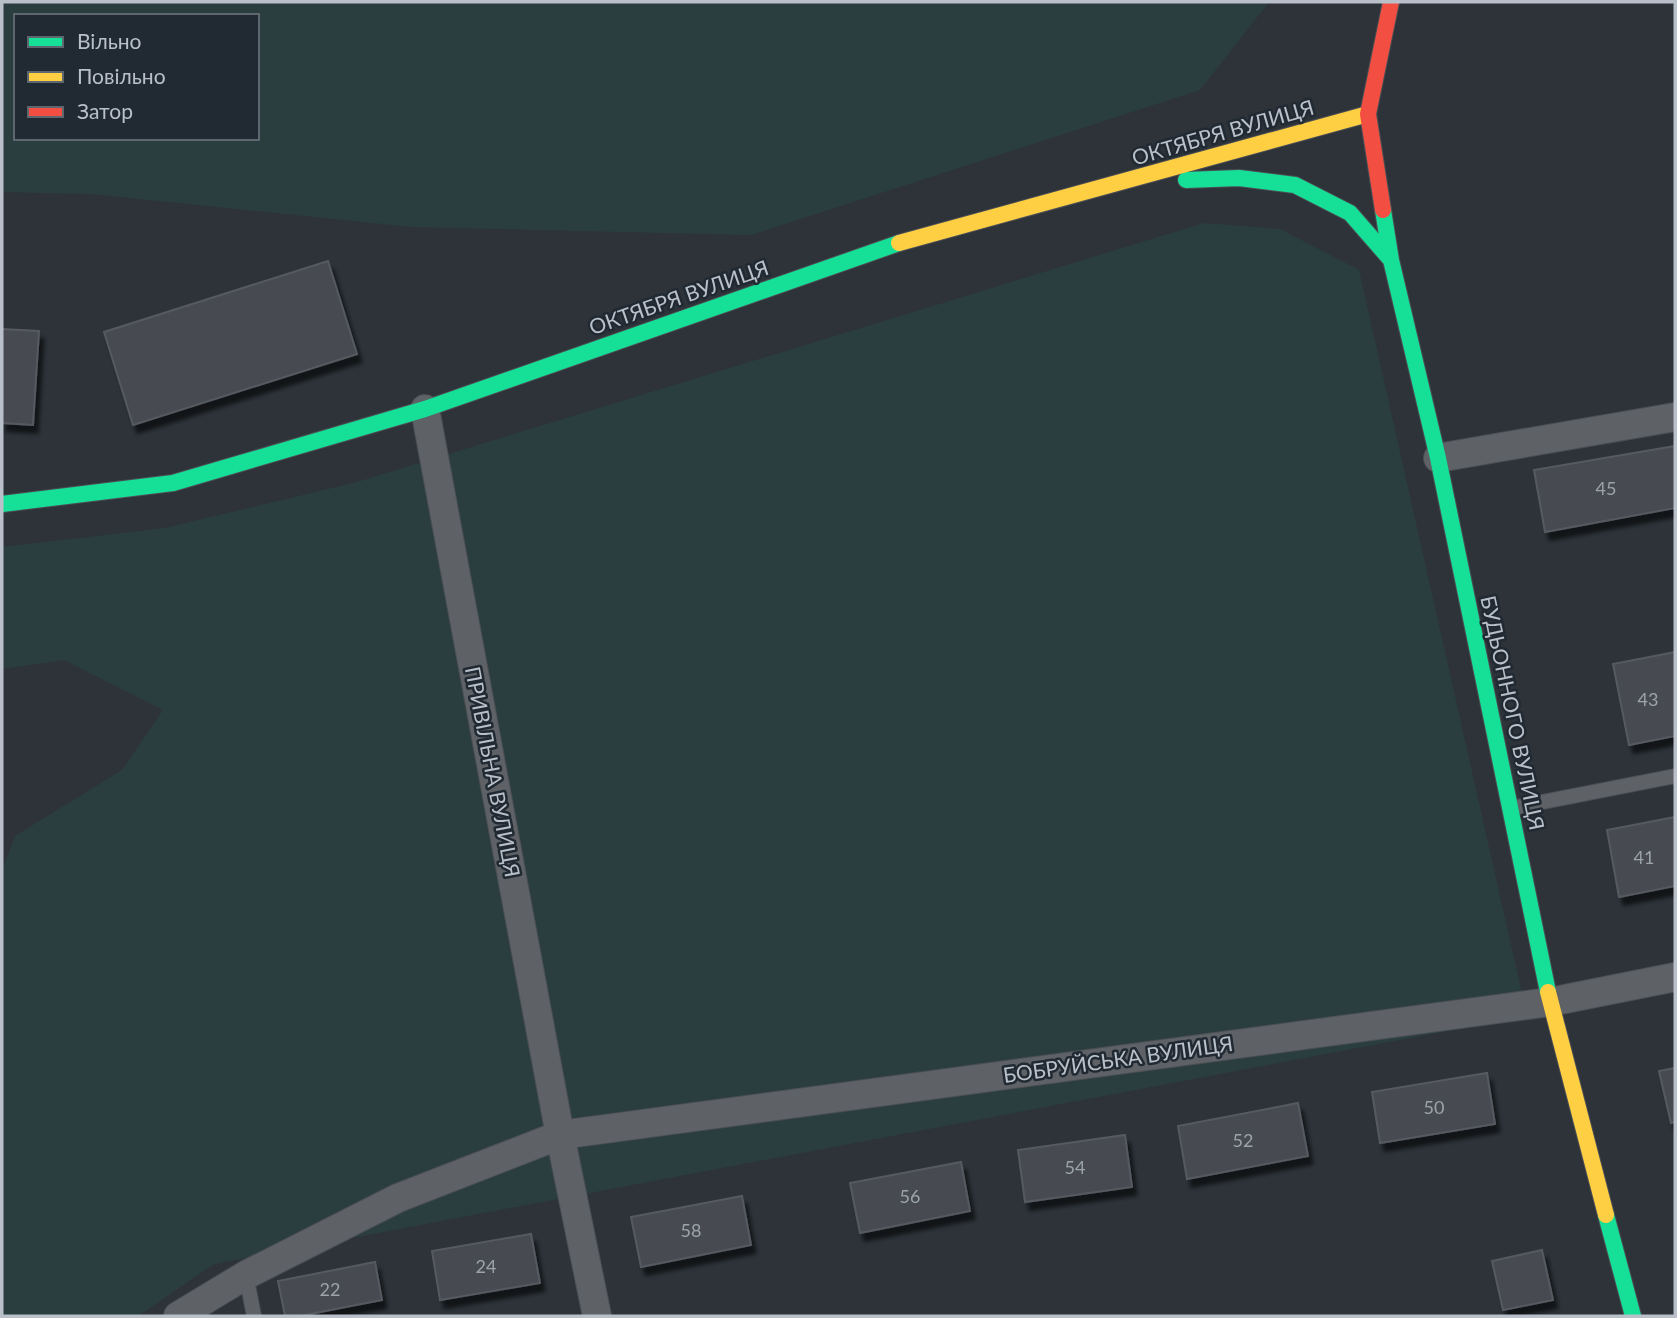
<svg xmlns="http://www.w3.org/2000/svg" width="1677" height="1318" viewBox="0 0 1677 1318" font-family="Lato,sans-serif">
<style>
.green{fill:#2b3e3f;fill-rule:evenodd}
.building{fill:#464b51;stroke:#565a61;stroke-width:2;filter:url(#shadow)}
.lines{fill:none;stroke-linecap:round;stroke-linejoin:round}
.lane-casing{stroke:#4b4f54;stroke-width:16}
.street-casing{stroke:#4b4f54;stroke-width:30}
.fast-casing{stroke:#4b4f54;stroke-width:18}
.slow-casing{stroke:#4b4f54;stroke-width:18}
.jam-casing{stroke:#4b4f54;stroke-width:18}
.lane{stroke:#5e6267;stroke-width:14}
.street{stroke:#5e6267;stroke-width:28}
.fast{stroke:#16e098;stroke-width:16}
.slow{stroke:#ffcf43;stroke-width:16}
.jam{stroke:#f24e42;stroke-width:16}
.labels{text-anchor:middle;stroke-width:5;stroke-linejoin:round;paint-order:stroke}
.number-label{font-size:18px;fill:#9ca3ab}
.street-label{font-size:21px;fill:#b9c0c9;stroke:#212a33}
</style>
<defs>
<filter id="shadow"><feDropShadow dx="4.5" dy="8" stdDeviation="2" flood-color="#0009"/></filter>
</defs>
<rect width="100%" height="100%" fill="#2d3339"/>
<path class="green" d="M2,2H1269L1200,90L751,235L412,227L91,194L2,192ZM16,16H257V138H16Z
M1204,223L1280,229L1359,270L1527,1016L214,1264L138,1316H2V870L15,836L122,770L163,710L64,660L2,669V547L165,528L357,482Z"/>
<path class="building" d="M328,261L357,354L133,425L104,332Z
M2,329L39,331L33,425L2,423Z
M1675,446V508L1545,532L1534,470Z
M1675,652V736L1629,745L1613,664Z
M1675,817V886L1619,897L1607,830Z
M1675,1068V1122L1671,1123L1659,1071Z
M1487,1073L1495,1124L1380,1143L1372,1092Z
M1298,1103L1308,1156L1187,1179L1178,1126Z
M1125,1135L1132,1187L1025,1202L1018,1150Z
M961,1162L970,1211L860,1233L850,1183Z
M742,1196L751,1245L641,1267L631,1217Z
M531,1234L540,1283L440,1300L432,1251Z
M1542,1250L1553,1300L1503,1310L1492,1261Z
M375,1262L382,1300L300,1316H285L278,1281Z"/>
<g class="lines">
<g class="lane-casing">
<path id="lane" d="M1512,808L1675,776
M246,1275L254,1316"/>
</g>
<g class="street-casing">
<path id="street" d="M425,409L560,1135L597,1316
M1438,458L1675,417
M178,1316L246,1275L398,1198L560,1135L1550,1002L1675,977"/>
</g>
<g class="fast-casing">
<path id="fast" d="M1186,180L1239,178L1295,185L1350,213L1391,260
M1383,210L1391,260L1438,458L1548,992
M2,504L173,483L425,409L899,243
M1606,1215L1633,1316"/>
</g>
<g class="slow-casing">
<path id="slow" d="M899,243L1368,114
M1548,992L1606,1215"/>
</g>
<g class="jam-casing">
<path id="jam" d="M1383,210L1368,114L1391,2"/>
</g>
<use href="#lane" class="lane"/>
<use href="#street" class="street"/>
<use href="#fast" class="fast"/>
<use href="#slow" class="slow"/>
<use href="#jam" class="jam"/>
</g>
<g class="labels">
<g class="number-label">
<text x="1606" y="495">45</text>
<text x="1648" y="706">43</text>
<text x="1644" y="864">41</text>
<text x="1434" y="1114">50</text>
<text x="1243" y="1147">52</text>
<text x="1075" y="1174">54</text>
<text x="910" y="1203">56</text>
<text x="691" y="1237">58</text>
<text x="486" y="1273">24</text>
<text x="330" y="1296">22</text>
</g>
<g class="street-label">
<text transform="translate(1223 133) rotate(-16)" y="7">ОКТЯБРЯ ВУЛИЦЯ</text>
<text transform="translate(679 298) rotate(-19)" y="7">ОКТЯБРЯ ВУЛИЦЯ</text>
<text transform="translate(1512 713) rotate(78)" y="7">БУДЬОННОГО ВУЛИЦЯ</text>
<text transform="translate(492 772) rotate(79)" y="7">ПРИВІЛЬНА ВУЛИЦЯ</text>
<text transform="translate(1118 1060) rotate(-8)" y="7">БОБРУЙСЬКА ВУЛИЦЯ</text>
</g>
</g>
<rect width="1677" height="1318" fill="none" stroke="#b9c0c9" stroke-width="7"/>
<rect x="14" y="14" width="245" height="126" fill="#212a33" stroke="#5e666f" stroke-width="2"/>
<rect x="28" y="37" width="35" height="10" fill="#16e098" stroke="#5e666f" stroke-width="2"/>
<text x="77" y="49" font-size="21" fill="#b9c0c9">Вільно</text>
<rect x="28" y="72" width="35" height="10" fill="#ffcf43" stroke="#5e666f" stroke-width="2"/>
<text x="77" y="84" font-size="21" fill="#b9c0c9">Повільно</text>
<rect x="28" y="107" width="35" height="10" fill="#f24e42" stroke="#5e666f" stroke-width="2"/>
<text x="77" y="119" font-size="21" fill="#b9c0c9">Затор</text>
</svg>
